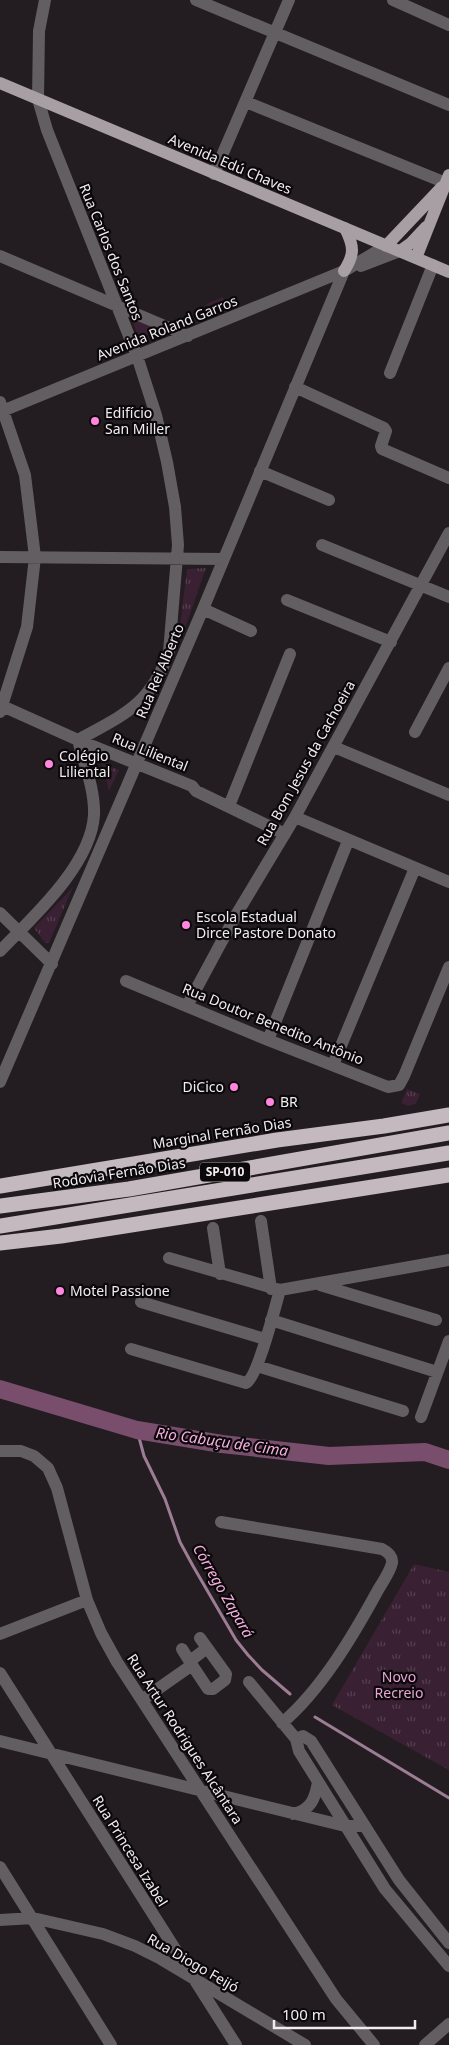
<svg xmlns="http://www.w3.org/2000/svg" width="449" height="2045" viewBox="0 0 449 2045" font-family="'Noto Sans',sans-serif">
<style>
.park{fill:url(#park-tufts)}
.pitch{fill:#392032}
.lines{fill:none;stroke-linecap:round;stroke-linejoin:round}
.stream{stroke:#9d7d94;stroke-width:3}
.river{stroke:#794e6d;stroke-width:18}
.minor{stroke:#625e61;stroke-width:12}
.major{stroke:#a79fa4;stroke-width:12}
.highway{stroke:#c3b9bf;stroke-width:15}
.poi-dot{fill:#ff85df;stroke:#0b080a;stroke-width:2}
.labels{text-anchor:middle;stroke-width:4.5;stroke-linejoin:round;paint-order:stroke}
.shield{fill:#0b080a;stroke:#ada8ab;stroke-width:1}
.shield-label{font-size:12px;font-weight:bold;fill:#f2ecf0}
.street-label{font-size:14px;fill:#f2ecf0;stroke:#0b080a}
.poi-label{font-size:14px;fill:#f2ecf0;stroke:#0b080a;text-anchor:start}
.park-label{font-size:14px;fill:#eaa4d5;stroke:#0b080a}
.water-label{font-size:15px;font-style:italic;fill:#f6afe1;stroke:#0b080a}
</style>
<defs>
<pattern id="park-tufts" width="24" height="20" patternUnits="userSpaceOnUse" patternTransform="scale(1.25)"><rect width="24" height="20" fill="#392032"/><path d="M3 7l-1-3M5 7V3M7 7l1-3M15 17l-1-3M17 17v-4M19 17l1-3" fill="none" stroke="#564150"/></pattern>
</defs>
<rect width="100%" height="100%" fill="#231c21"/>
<path class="park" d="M136,318L158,331L140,338L138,337L133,321Z
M206,568L183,634H179L187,569Z
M102,764L119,770L109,791Z
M73,887L49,943H45L34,928Z
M407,1089L420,1094L416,1104L408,1106L401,1103Z
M414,1564L449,1572V1770L332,1705Z"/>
<path class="pitch" d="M223,297L227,306L210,313L206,304Z"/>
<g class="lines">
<path class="stream" d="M137,1430L144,1456L165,1499L180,1542L193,1566L236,1640L248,1655L262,1670L290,1694
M315,1717L449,1798"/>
<path class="river" d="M0,1389L137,1430L222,1444L329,1456L425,1452L449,1460"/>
<path class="minor" d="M45,0L39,31L38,99L47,130L137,356L156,415L167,462L175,507L178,545L169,652C150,705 125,714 78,740
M196,0L449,105
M393,0L449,25
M246,102L446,183
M214,174L289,0
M0,256L188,336
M361,266L400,251
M390,373L433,265
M295,387L384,428L386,431L381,446L382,449L449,478
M0,402L25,475L35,557L27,627L0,712
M0,412L344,271L386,246
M260,471L329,500
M322,545L449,597
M0,557L224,559
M287,600L391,642
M203,609L251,631
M0,705L78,740L192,786L196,791L285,834
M415,732L449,668
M334,747L449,795
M229,806L290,654
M295,817L449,882
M0,913L52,964
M0,951C33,917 91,865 94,815C95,790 84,763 78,740
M126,981L268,1040L388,1087L399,1085L404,1076L449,967
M187,1006L236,915L295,817L449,533
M268,1040L348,841
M333,1065L415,868
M0,1082L203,609L344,271
M261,1221L271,1289
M213,1228L220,1274
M169,1258L280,1290
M320,1285L436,1320
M141,1302L265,1339
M271,1320L437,1372
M131,1349L246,1383C258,1377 275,1307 280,1290L449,1260
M257,1366L403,1411
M421,1417L449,1341
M1,1451H21L34,1456L48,1468L57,1488L87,1600L101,1633L117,1662L336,1999L374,2045
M221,1522L382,1549C388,1552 393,1556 392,1563C390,1572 382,1583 378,1590C353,1636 321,1690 282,1723
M0,1634L87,1600
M182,1649L192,1665
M190,1661L207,1648
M0,1673L236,2045
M249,1682L296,1739L299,1751L385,1889L449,1966
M142,1700L192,1665L208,1689H213L225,1680L226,1674L200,1638
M296,1739L303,1736L311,1741L399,1880L449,1943
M0,1741L345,1826H365
M293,1814C311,1810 315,1799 318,1782
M0,1867L111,2045
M0,1920L33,1918L103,1934L135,1946L161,1959L305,2045
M425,2045L449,2024"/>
<path class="major" d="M0,83L449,272
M386,246L442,187
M400,251L411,243L426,227
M416,258L449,175
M344,271C355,254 354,246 345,228"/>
<path class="highway" d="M0,1186L277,1140L384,1126L449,1115
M0,1206L129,1189L449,1133
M0,1226L449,1153
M0,1243L61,1236L449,1175"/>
</g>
<g class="poi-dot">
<circle cx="95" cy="421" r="5"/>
<circle cx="49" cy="764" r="5"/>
<circle cx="186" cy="925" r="5"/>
<circle cx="234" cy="1087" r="5"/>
<circle cx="270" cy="1102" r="5"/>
<circle cx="60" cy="1291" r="5"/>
</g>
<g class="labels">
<rect class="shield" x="200" y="1162.5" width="50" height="19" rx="4"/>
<g class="shield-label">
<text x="225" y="1176">SP-010</text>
</g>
<g class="street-label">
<text transform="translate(230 164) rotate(23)" y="5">Avenida Edú Chaves</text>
<text transform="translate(111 252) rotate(68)" y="5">Rua Carlos dos Santos</text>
<text transform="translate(167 328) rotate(-22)" y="5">Avenida Roland Garros</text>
<text transform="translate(160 671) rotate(-67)" y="5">Rua Rei Alberto</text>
<text transform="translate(150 752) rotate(22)" y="5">Rua Liliental</text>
<text transform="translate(306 763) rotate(-61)" y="5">Rua Bom Jesus da Cachoeira</text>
<text transform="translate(273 1024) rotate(22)" y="5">Rua Doutor Benedito Antônio</text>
<text transform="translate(222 1133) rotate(-9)" y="5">Marginal Fernão Dias</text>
<text transform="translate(119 1173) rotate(-9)" y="5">Rodovia Fernão Dias</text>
<text transform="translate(185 1739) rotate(57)" y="5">Rua Artur Rodrigues Alcântara</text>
<text transform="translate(130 1851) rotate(58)" y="5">Rua Princesa Izabel</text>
<text transform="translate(193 1963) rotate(30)" y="5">Rua Diogo Feijó</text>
</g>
<g class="poi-label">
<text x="105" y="418">Edifício<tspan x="105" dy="16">San Miller</tspan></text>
<text x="59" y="761">Colégio<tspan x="59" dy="16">Liliental</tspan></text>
<text x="196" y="922">Escola Estadual<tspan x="196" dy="16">Dirce Pastore Donato</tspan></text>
<text x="224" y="1092" text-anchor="end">DiCico</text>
<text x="280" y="1107">BR</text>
<text x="70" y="1296">Motel Passione</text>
</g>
<g class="park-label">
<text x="399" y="1682">Novo<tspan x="399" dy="16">Recreio</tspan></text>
</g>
<g class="water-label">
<text transform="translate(222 1442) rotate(8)" y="5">Rio Cabuçu de Cima</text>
<text transform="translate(223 1591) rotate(60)" y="5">Córrego Zapará</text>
</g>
</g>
<path d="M274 2020v8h141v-8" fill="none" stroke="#f2ecf0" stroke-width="2.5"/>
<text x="282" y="2020" font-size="15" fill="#f2ecf0" stroke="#0b080a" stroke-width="4" paint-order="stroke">100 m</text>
</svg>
